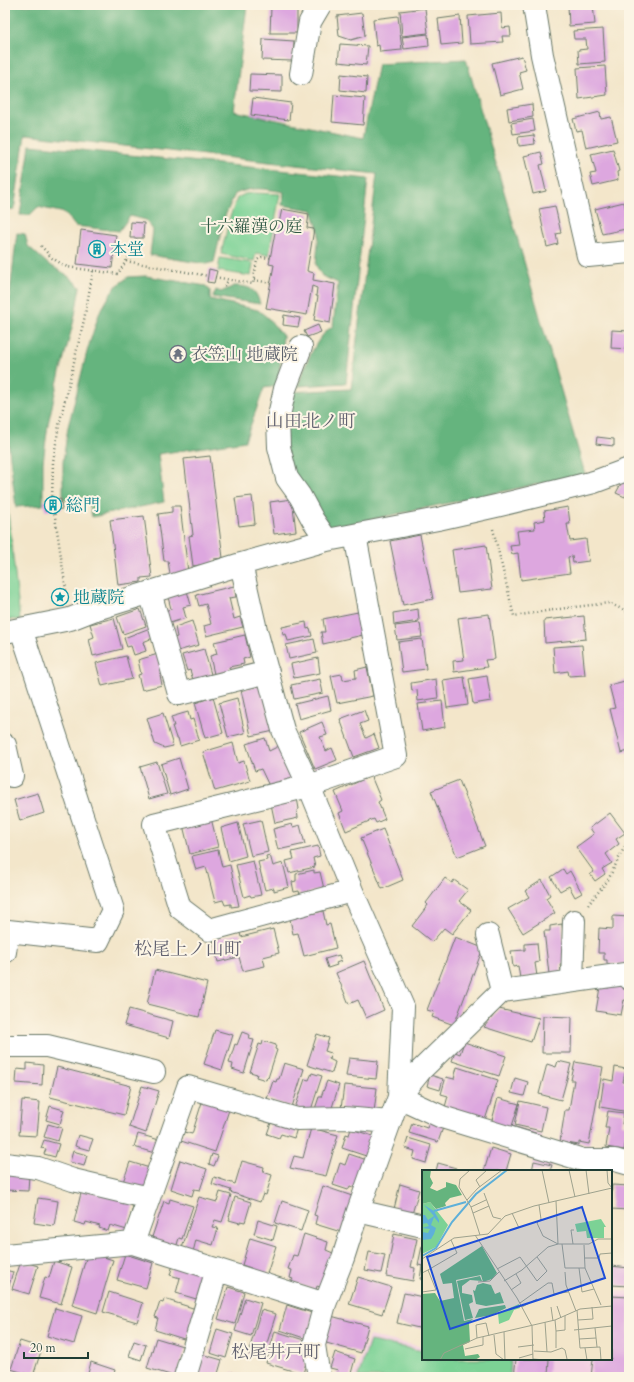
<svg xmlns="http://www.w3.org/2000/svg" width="634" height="1382" viewBox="0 0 634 1382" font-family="Cardo,'Noto Serif JP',serif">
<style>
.built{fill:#f2cfe2}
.green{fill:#7cd295;stroke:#4e8864}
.forest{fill:#65b47e;stroke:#427859}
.building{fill:#dda7df}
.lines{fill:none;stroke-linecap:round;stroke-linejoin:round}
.minor-casing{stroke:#697868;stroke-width:24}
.path{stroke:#697868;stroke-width:2.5;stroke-dasharray:1 3;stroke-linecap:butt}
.minor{stroke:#fff;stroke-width:22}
.labels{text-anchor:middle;stroke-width:4;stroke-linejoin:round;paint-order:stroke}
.park-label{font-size:17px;fill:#325b47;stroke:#fcf5e5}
.culture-label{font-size:17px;fill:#0d838f;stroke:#fcf5e5;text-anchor:start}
.worship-label{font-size:17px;fill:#5b616d;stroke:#fcf5e5;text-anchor:start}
.neighbourhood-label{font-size:18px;fill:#626270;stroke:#fcf5e5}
.inset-river{fill:none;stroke:#5eb0d9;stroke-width:2}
.inset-road{fill:none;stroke:#9ea28e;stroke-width:1}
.view{fill:#1d4ed8;fill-opacity:0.15;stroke:#1d4ed8;stroke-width:2}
.inset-edge{fill:none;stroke:#1f3d34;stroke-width:2}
</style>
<rect width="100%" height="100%" fill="#fcf5e5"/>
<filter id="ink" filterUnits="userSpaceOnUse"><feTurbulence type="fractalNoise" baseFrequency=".025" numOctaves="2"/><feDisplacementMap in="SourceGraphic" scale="8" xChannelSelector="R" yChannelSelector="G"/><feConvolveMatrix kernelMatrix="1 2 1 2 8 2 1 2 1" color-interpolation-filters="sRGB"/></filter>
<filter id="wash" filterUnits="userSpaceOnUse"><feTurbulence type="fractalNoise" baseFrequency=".012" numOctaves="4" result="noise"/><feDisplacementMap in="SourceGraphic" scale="16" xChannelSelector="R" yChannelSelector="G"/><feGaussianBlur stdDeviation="0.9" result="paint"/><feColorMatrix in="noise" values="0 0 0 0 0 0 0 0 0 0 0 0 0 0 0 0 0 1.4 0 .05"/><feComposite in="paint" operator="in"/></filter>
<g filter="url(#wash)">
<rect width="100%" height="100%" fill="#f3e6ca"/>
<path class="built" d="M611,1289L629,1291V1377H353L369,1336L423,1347V1359H611Z"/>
<path class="green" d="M253,193L280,194L269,255L256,253L254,261L221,254L230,217L237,198L245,194Z
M220,258L253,263L251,276L218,271Z
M5,485L20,620L5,619Z
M370,1341L423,1351V1359H511L510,1377H358Z"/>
<path class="forest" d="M5,5H247L234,111L363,138L378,64L466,59L585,474L326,529L290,467L285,448L289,392L351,389L377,174L25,135L14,210L5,208Z
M30,145L368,179L346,383L298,386C305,367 315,337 333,326L338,283L322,276L316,265L319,232L312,210L282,205L284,192C265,189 254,186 235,194L225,216L214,262L206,264L150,255L153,230L146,220L130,216L119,231L75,226L65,213L38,207L30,215H20Z
M17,233L25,234L28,246L47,263L68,276L80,287L74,320L57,384L48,424L43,462V505L16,507L5,416V335Z
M146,276L206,286L210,290V299L258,310L268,318L283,336L278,386L264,388L245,441L158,454L164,502L92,517L88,497L63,500V462L68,427L88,348L99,314L114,288L128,277Z
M234,286C250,286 256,289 260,304L213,297L216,290L221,292Z"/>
<g id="blocks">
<path class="building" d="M568,5H593L595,24L569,26Z
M271,7L297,8V33H270Z
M425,8L428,33L402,36L400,11Z
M362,13L365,36L351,40L339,36L337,16Z
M501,13L502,28L510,27L511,36H502L503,42L470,44L468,16Z
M398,16L402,50L380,52L379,45L376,46L373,19Z
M460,16L462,43L441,45L438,19Z
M603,29L605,62L579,64L578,50L587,49L586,39H574L573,31Z
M428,34L429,46L404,49L402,37Z
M263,39L294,41L293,61L262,60Z
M340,44L368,46L366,65L338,62Z
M522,56L526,70L519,72L523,89L500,95L492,63Z
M605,66L607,95L579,99L577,68Z
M250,74L282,75V92L249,91Z
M341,74L367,77L366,93L340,90Z
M334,95L365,98L363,125L332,122Z
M253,98L291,103L289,120L251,115Z
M532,104L533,117L509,121L507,108Z
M600,112L601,119L611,117L617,141L586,148L582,130L576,131L573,119Z
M533,119L535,131L513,134L511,123Z
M534,135L535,144L519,146L518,137Z
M613,149L619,171L617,172L618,180L593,186L590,174L596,173L591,154Z
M541,152L544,164L540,165L546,191L533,194L524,156Z
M624,202L629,224L625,225L626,229L602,234L595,209Z
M555,206L561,233L556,234L558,244L547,247L539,209Z
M282,209L309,214L307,228L314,229L307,271L314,273L313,280L335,284L330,323L314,320L318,296H316L317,288L312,286L307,315L266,308L274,265L269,264L277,222L279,223Z
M131,222L144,223L143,238H130Z
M81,230L116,235L112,268L77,264Z
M209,269L217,271L214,283L207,282Z
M284,315L300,318L298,327L283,325Z
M318,325L321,332L307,337L304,331Z
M612,330L629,331V349L611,348Z
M597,437L614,439V446L596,444Z
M210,456L223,558L214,559V563L193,566L189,536L193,535L184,459Z
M624,478L629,481V489L625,497L616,493Z
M252,496L255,524L239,526L235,498Z
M61,499L62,509L45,511L44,501Z
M292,499L296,531L274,534L270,502Z
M172,506H180L188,572L170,574L168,561H164L158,514L172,512Z
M568,507L570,524H567L570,541L586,539L589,561L573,563L572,556L568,557L570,573L521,580L518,553L512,554L510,546L519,545L517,531L535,529L534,522L545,520L544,511Z
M144,516L152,577L141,578V582L118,585L110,520Z
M420,535L433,599L403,605L390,541Z
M486,545L492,589L458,593L452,550Z
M234,586L236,597L229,598L234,619L240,617L243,627L206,636L204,626L211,624L206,604L199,606L196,595Z
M187,591L191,605L183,607L186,618L167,624L164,611L171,609L168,597Z
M140,609L146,626L123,634L117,617Z
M418,609L419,621L394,625L393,613Z
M358,612L363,635L323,644L321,632H325L323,619Z
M489,614L495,659L485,660L487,667L454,672L453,661L464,660L458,618Z
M584,616L586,639L545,643L544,620Z
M114,618L122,649L93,656L89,639L94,637L90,624Z
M192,621L199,645L174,652L170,639L177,637L175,627Z
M306,622L307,629L310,628L312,636L288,641L286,634L283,635L282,627Z
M420,623L422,637L397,640L395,626Z
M150,628L153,638L143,642L146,651L134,655L131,646L127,647L124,638Z
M245,635L250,657L243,659L244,664L229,667L230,671L214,674L210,656L217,654L214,642Z
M314,639L317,653L289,659L286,645Z
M422,639L426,669L402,672L398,642Z
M582,645L585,675L569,676L568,671L555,673L553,647Z
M204,649L212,678L194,683L190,670L187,671L182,655Z
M158,654L164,674L160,675L162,685L142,690L138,675L141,674L138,660Z
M126,656L132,679L102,686L96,663Z
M318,658L320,673L294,678L291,664Z
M367,667L373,696L337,703L331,676L342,674L343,680L356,678L355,670Z
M487,676L491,701L473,704L469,679Z
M464,677L468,705L447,708L443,680Z
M320,679L323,693L294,699L291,685Z
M436,679L438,698L418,701L417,690L412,691L411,683Z
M629,680V751L621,753L610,709L615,708L609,685Z
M263,685L274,731L251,736L241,690Z
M328,696L331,710L299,719L295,704Z
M213,697L223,733L205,738L195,703Z
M237,698L245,733L228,737L219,703Z
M442,701L445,727L422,731L418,704Z
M364,710L368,721L360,724L366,738L374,734L379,748L354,757L340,719Z
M188,712L190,720L193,719L199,740L180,746L178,738H176L172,726H174L171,717Z
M163,713L173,746L164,748L155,744L147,718Z
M322,722L327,735L320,737L326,751L332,748L337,760L315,769L299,732Z
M265,738L269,751L281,745L295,777L270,788L261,769L255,771L246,744Z
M233,743L238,763L244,761L250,781L215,791L203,752Z
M179,758L188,789L170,795L161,764Z
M157,762L167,794L149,799L140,767Z
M371,776L381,800L378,802L385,819L376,823L374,819L346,831L339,813L343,811L335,792Z
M459,780L485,846L457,857L431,791Z
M38,793L44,813L20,821L14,800Z
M297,798L299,809L297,810L298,818L275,823L271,804Z
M610,813L625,833L616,839L619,844L606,854L612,863L602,869L605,874L595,881L590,874L594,872L576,847L594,834L590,828Z
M211,818L218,847L190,854L183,825Z
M261,820L268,852L251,856L243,824Z
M238,823L246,856L229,861L221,828Z
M292,824L293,827L300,825L305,844L278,850L273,829Z
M383,829L403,880L382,889L361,838Z
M318,846L320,856L313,858L315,867L289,873L286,861L294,859L292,852Z
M218,850L222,867L230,865L239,906L231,907V904L225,905L223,900L215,902L206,867L196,870L192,856Z
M270,855L273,866L283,863L289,887L274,891V888L265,890L258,862L267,860L266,856Z
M253,861L261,895L251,897L250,895L244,897L236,865Z
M563,869L566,874L570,871L582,893L575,897L569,886L560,891L551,877Z
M314,870V873L320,872L324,889L300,895L299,891L294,892L292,882L296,881V874Z
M445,878L452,883L454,880L468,890L459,901L471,910L452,934L444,928L432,942L412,926L428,905L426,903Z
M542,880L550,895L546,898L555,913L523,933L508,909L529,897L525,891Z
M323,911L326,925L330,924L336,948L304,956L298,933L293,934L290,919Z
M613,916L629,917L628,964H607V960H604V953H598L599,928L613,929Z
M562,924L566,963L560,964L561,972L549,974L544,931H550V926Z
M273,929L279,953L263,957L265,966L243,971L239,957L218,962L213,940L240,933L241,937Z
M455,937L483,948L454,1025L432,1017L434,1012L427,1010Z
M537,943L539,962L535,963L537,976L520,978L518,966L513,967L511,951L525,950V944Z
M339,955L341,961L336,963L337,965L328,968L325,959Z
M364,961L384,1010L366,1018L358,1000L349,1004L336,973Z
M155,970L207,983L199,1017L147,1004Z
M610,983L624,985L623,989L629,990V1001L624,1000L621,1015L596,1011L600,987L609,988Z
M129,1009L173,1021L169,1038L124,1025Z
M499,1009L539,1018L531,1042L484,1027Z
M543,1016L572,1017L571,1053H542Z
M215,1030L233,1035L222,1070L204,1064Z
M242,1032L250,1035L249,1039L254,1040L244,1073L232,1069L233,1064L229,1063L235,1044L237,1045Z
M317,1034L329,1038L325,1051L331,1053L329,1059L335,1062L332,1073L307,1065Z
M263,1041L276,1045L275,1049L277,1050L268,1078L267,1077L266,1080L256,1077L257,1074L250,1072L259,1044L262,1045Z
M464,1042L506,1056L499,1076L452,1061L455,1052L460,1054Z
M349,1058L378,1061L376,1079L346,1076Z
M558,1061L571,1064L561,1100L539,1094L547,1064L556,1067Z
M575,1062L603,1067L589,1144L579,1142V1145L560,1142L565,1110H569L574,1080H571Z
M27,1063L43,1065L42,1085L16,1083L17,1069L27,1070Z
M284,1063L304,1069L292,1107L267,1099L273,1081L276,1082L277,1079H279Z
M57,1067L131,1086L124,1115L50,1097Z
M457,1067L498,1080L485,1120L445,1107L448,1096L441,1094L446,1077L454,1079Z
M615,1067L626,1069L623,1082L629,1083V1112L600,1107L604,1079L613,1081Z
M312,1073L322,1076L310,1113L295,1108L305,1079L309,1080Z
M5,1075H9L6,1110H5Z
M430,1075L443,1079L440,1090L427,1086Z
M515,1078L528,1082L524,1096L511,1093Z
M327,1081L339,1085L330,1114L315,1109L319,1097H321Z
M344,1085L377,1088L374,1112L341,1109Z
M142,1086L159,1091L146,1133L129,1127Z
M498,1098L519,1104L512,1126L542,1135L540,1143L491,1124Z
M203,1099L230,1107L215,1152L181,1141L184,1132L192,1134Z
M22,1100L40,1102L37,1136L19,1135Z
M520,1101L546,1107L541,1131L515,1125Z
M50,1106L64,1110L60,1124L46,1120Z
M608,1111L624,1113L622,1124L629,1125L624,1150L606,1147L609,1128H605Z
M431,1118L445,1122L438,1142L409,1133L412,1123L427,1128Z
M272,1120L297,1128L294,1138L281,1134L279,1138L267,1134Z
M48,1124L62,1128L58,1141L44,1137Z
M311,1128L338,1135L326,1176L290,1168L294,1156L303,1158Z
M351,1129L376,1137L369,1157L342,1148L346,1134L349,1135Z
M138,1134L163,1141L158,1154L134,1147Z
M78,1135L93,1139L89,1150L75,1146Z
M408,1138L431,1145L426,1163L413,1159L415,1151L405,1148Z
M44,1140L59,1144L55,1157L44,1154L46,1149L41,1148Z
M491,1148L511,1154L506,1171H484Z
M73,1151L87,1155L84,1166L70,1162Z
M212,1154L218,1156L214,1166L209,1164Z
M349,1154L370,1161L361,1190L350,1186L348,1190L333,1185L340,1163L345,1165Z
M180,1160L207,1169L200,1190L194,1189L192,1196L171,1189Z
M242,1161L264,1167L263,1172L272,1175L266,1195L263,1194L260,1202L230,1192L231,1190L212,1184L214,1177L235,1184Z
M534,1161L552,1165L550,1171H532Z
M130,1162L153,1169L146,1189L123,1182Z
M438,1163L456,1168L455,1171H436Z
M5,1174L29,1175L28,1191L5,1190Z
M400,1184L419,1190L412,1214L394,1209Z
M612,1185L629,1186V1210L611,1209Z
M323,1186L358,1198L341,1232L315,1224L317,1216L314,1215Z
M82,1189L134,1202L127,1230L110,1225L108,1231L99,1228L100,1226L86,1222L85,1225L74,1222Z
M220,1192L231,1195L222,1222L215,1220L212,1227L218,1228L213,1245L196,1240L193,1252L182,1248L199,1197L217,1202Z
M235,1197L251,1202L245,1222L240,1221V1223L229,1220L230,1218L229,1217Z
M38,1198L58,1201L54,1226L34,1223Z
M170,1199L193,1206L182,1239L179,1238L176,1248L151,1240L164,1201L169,1203Z
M282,1201L308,1210L301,1231L275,1223Z
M258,1220L277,1226L273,1240L254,1234Z
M304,1234L328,1242L326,1250L333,1253L322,1288L317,1286L316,1290L291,1282L293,1279L290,1278L292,1270L288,1269L293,1255L297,1256Z
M394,1234L417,1239L411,1267L415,1268L413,1281L386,1276Z
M250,1238L276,1246L266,1277L250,1272L251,1268L242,1265Z
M422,1246H423V1266L418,1265Z
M88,1252L113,1260L97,1313L72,1305Z
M369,1252L385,1255L381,1273L365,1270Z
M125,1254L153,1263L146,1288L117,1280Z
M21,1261L38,1266L29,1294L12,1289Z
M54,1261L72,1267L61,1304L39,1298L45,1277L49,1278Z
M174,1261L212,1272L203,1301L176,1293L180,1278L170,1275Z
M422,1266H423V1280L420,1279Z
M611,1266L629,1268V1286L611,1285Z
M5,1270L13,1272L5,1298Z
M358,1277L391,1287L382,1314L349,1304Z
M228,1287L244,1292L235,1324L218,1319Z
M109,1292L143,1303L137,1322L103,1312Z
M404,1293L423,1297V1329L397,1323Z
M611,1296L629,1297V1351L626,1377H591L593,1359H611Z
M245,1298L261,1303L251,1336L235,1331Z
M164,1299L196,1309L187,1340L155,1330L158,1318L155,1317L160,1302L163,1303Z
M287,1305L315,1314L307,1339L280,1330Z
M55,1308L82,1316L74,1344L47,1336Z
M261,1310L276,1314L262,1359L248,1354Z
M331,1316L368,1326L361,1353L323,1342Z
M217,1329L233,1334L226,1358L210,1353Z
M275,1331L307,1341L309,1351L303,1374L266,1363Z
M156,1338L186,1347L177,1377L147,1368Z
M20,1341L42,1348L33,1376L11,1369Z
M134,1341L146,1345L141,1360L129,1356Z
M335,1352L355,1359L350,1377H336L338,1370L330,1368Z
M201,1354L222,1360L217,1377L195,1376Z
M516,1359H549L548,1377H514Z
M91,1362L115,1370L113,1377H87Z
M232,1372L247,1377H231Z"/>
</g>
</g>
<g filter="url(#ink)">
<use href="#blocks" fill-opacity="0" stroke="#697868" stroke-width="1"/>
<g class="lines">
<g class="minor-casing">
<path id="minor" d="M534,5L542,55L588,256L629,252
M301,74L310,22L320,5
M301,347L285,389L278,420L279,447L287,478L300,496L313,520L327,540
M241,564L256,630L283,730L309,786L352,891L403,1007L399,1097L358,1211L343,1258L325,1304L314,1345L319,1377
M150,592L179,694L268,672
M5,632L70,619L93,610L241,564L327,540L438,519L496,506L594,482L629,469
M5,745L12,776
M352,891L209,930L180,908L154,824L309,786L396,756L355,535
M488,935L502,991
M5,952L8,931L98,941L113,910L21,629
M572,981L574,921
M5,1046H47L154,1072
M399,1097L421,1070L502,991L625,974L629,978
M399,1097L442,1117L583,1160H615L629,1164
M5,1164L38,1168L73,1180L149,1198
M358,1211L423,1226
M133,1243L188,1087L297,1119L344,1118L390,1122
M5,1255L133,1243L325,1304
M185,1377L217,1269"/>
</g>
<path class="path" d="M41,246L52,258L67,267L118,274L133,250L136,238
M126,261L208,276
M215,277L253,284L257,260L262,257L270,258
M254,280L271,283
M224,286L229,280
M52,500L53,462L59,425L84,320L93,271
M54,510L67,597
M493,529L514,616L566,608L609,603L626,611L629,613
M588,905L608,880L629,838"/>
<use href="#minor" class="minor"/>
</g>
</g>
<defs>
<g id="building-ring" transform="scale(0.9)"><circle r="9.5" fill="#fcf5e5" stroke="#0f9aa8" stroke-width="1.5"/><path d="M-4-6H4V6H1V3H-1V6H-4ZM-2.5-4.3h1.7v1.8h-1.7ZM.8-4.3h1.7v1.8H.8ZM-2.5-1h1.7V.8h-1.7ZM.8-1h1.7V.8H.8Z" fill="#0f9aa8"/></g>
<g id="temple-ring" transform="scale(0.9)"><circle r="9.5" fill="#fcf5e5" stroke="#6b7280" stroke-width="1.5"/><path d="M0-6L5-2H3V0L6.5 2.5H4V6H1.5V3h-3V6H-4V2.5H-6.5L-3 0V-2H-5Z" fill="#6b7280"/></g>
<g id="sight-ring" transform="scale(0.9)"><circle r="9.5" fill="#fcf5e5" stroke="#0f9aa8" stroke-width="1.5"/><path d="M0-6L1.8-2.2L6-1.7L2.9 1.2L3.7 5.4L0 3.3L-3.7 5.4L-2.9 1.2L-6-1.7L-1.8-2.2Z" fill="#0f9aa8"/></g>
</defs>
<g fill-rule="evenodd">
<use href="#building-ring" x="97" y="249"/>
<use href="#temple-ring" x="178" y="354"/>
<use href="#building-ring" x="53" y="505"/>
<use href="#sight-ring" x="60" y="597"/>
</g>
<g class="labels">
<g class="park-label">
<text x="251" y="232">十六羅漢の庭</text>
</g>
<g class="culture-label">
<text x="110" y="255">本堂</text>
<text x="66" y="511">総門</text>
<text x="73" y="603">地蔵院</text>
</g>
<g class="worship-label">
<text x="191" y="360">衣笠山 地蔵院</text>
</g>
<g class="neighbourhood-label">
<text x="311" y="427">山田北ノ町</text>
<text x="188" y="955">松尾上ノ山町</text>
<text x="276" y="1358">松尾井戸町</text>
</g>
</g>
<g transform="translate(422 1170)">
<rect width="190" height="190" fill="#f3e6ca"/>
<path d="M8,32L26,55L14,77L0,84V34ZM179,49L184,57H182V68H165L164,61L155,62L153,54ZM97,134L98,138L92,140L87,150L77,154L76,143Z" fill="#7cd295"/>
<path d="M0,0H9L8,7L11,13L8,18L15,21L24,17V12L34,15L40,25L28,28L23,33L24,36L14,39L8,32L0,34ZM60,76L75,103L70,109L61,112L59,105L34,110L42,151L51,149L47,153L48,172L41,175L43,186L56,184L58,187L53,190H0V124L13,123L18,131L32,128L30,113L21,114L18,104ZM58,106L60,111L48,110L40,116V123L50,125L51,132L47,134L51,148L43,150L35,111ZM61,113L69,115L73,124L78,122L82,133L64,136L54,134L51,120L53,121L55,115ZM83,135L84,138L70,145L53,148L57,139Z" fill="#65b47e"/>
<path d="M2,35L12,41L17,50V53L12,47L9,55L14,58L12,64L9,69L0,70V62L6,63L8,59L0,58L7,56L5,53L0,54V45H3L6,50L12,46Z" fill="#5eb0d9"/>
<path class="inset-river" d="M12,41L44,32M0,86L14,78L30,52L54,24L85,0"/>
<path class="inset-road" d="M48,0L38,9L37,17L49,37L58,65M120,0L127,33M147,0L153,27M164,0L167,24M185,0L186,13L190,18M58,17L54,10L65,0M62,23L71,47L79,49M45,30L56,18L80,0M134,31L136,74M117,35L119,49L115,53L121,66L136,74M49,37L64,30M51,43L67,36M90,43L97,58M53,65L95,128L110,156L111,190M140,74L143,98H163M151,74L149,60H152M162,75L163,98L179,135M162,88H177L178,84L190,83M0,89L32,68L66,64L83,46L112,36L190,18M157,98L160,122L172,119M75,99L98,87L115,111L125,101L115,87M6,100L35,83L29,70M143,102L144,115L154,141M0,103L6,100L14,120L0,122M82,111L100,100L126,77L136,74H167L176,69H190M56,112L68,111L77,102M89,120L99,113L94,104M98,133L126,113H130L132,124L146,122M135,136L139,148M100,137L115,129M129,137L131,151M155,140L158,178L178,177L179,190M133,150L134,161L143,160V146M156,150L171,149L170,137M123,152L125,182M173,158L175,177M152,160L190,156M134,161V178M82,162L83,190M72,165L74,184L82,190M55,168L54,155L64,153L67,166M157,169L174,168M96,177L112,175M163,178L165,190M43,179L61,175V167M112,181L129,182L140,178L143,180L145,189M97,188L111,184M111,189L123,190M18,190L22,183L55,168L133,150L158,139L190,136M130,190H146"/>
<path class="view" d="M160,37L183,108L28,159L5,87Z"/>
<rect width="190" height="190" class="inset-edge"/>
</g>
<rect width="634" height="1382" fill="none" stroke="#fcf5e5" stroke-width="20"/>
<path d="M24 1352v6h64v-6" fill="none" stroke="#1f3d34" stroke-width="2"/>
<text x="30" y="1352" font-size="12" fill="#1f3d34" stroke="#fcf5e5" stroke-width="3" paint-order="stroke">20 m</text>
</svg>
